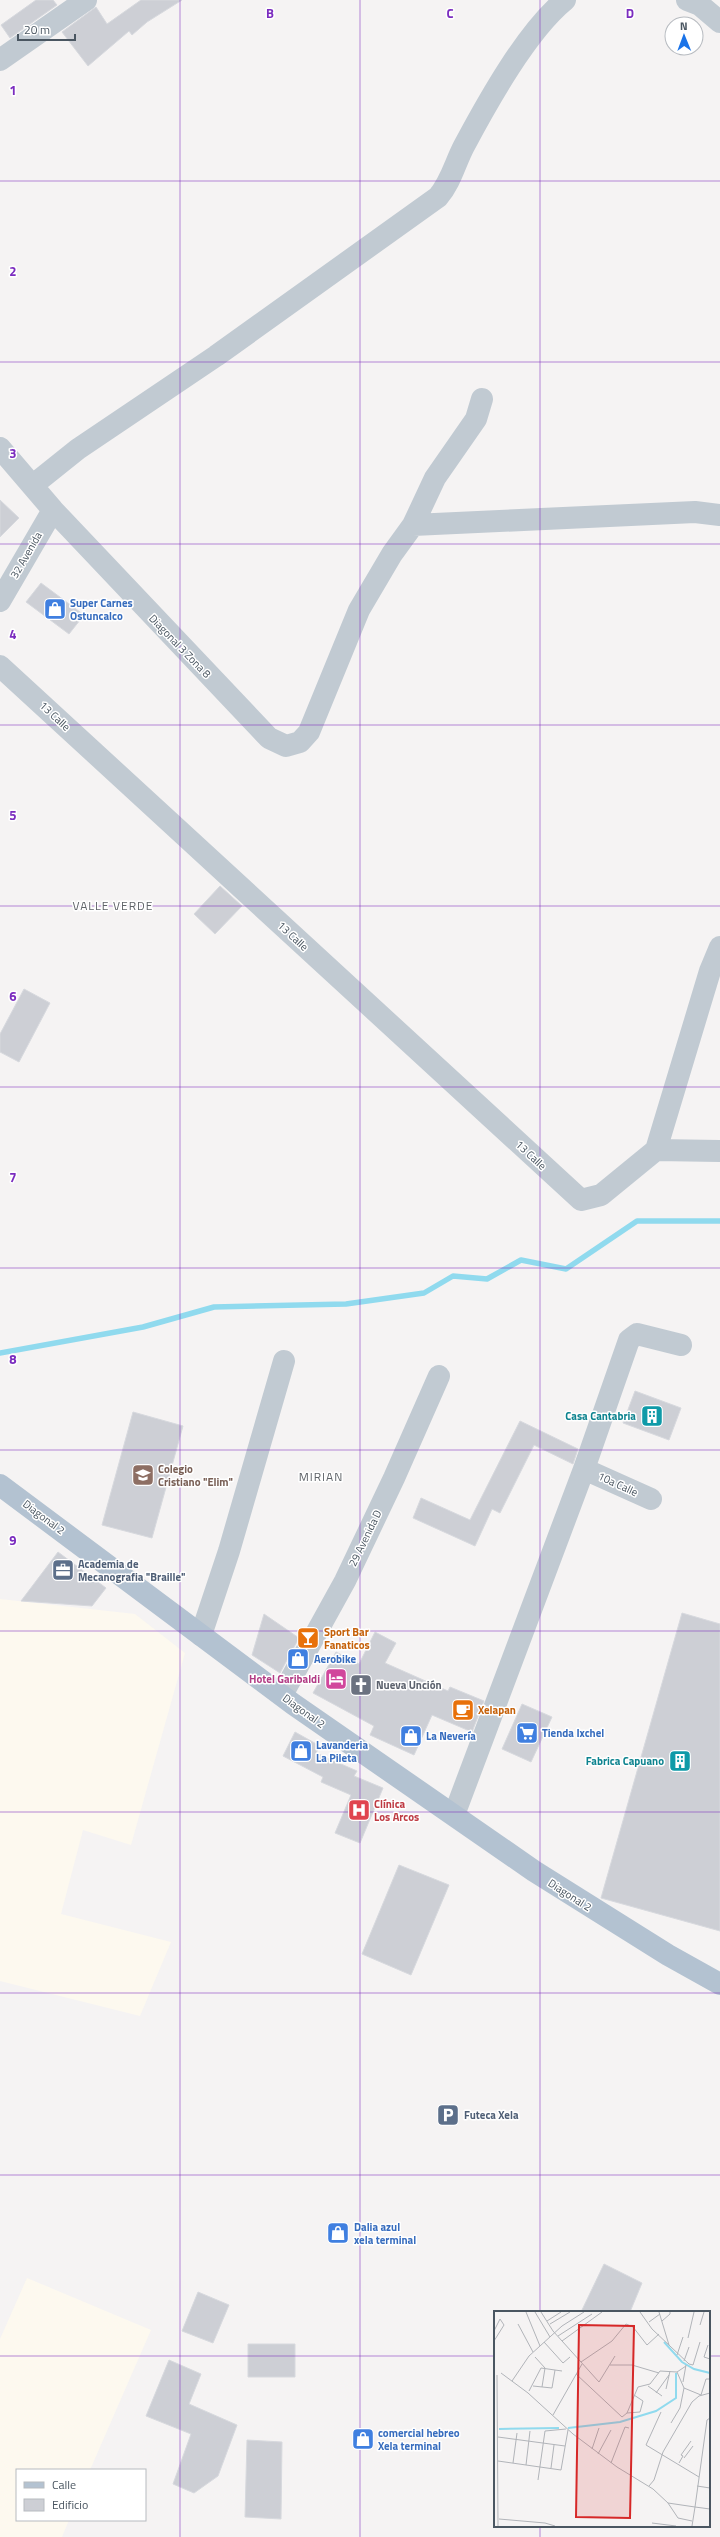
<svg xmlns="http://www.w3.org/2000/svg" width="720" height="2537" viewBox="0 0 720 2537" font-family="'Titillium Web',sans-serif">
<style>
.commercial{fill:#fdf9ef}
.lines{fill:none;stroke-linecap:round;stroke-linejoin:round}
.stream{stroke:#90daee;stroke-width:5.5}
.building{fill:#cdcfd5;stroke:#d7d9de}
.minor{stroke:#c1cad2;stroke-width:22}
.major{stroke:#b3c2d1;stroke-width:22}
.grid{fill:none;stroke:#7b2cbf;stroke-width:1;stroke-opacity:0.55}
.labels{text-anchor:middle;stroke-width:3;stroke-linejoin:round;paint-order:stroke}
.street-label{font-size:11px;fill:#4a5661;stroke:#fff}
.shop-label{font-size:11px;font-weight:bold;fill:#366cbe;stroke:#fff;text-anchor:start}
.culture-label{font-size:11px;font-weight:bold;fill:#0d838f;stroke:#fff;text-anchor:end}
.education-label{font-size:11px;font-weight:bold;fill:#785e54;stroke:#fff;text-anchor:start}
.service-label{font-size:11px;font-weight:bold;fill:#4e5e75;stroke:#fff;text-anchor:start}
.food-label{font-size:11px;font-weight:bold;fill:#c56008;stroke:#fff;text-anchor:start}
.hotel-label{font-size:11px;font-weight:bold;fill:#b23c85;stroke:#fff;text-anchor:end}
.worship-label{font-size:11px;font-weight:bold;fill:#5b616d;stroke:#fff;text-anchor:start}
.health-label{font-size:11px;font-weight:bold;fill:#be3a42;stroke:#fff;text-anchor:start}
.neighbourhood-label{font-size:12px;letter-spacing:1px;fill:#5f6368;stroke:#fff}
.inset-river{fill:none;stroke:#90daee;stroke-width:2}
.inset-road{fill:none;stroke:#b1b4b9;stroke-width:1}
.view{fill:#d62828;fill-opacity:0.15;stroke:#d62828;stroke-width:2}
.inset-edge{fill:none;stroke:#4a5661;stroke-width:2}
.grid-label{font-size:13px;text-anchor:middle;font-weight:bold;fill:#7b2cbf;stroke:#fff;stroke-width:3;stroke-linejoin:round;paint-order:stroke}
</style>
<rect width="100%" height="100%" fill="#f5f3f3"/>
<path class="commercial" d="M0,1599L135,1614L185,1653L131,1845L83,1830L61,1914L171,1942L140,2016L0,1981Z
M27,2278L151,2330L90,2470H17V2520H69L62,2537H0V2339Z"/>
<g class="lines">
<path class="stream" d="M0,1353L143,1327L214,1307L346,1304L424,1293L453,1276L487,1279L521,1260L566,1269L637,1221H720"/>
</g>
<path class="building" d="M36,0H53L57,5L10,38L1,25Z
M141,0H182L147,22L132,35L129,31L88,66L62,32L96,7L107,24Z
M0,500L19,518L0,537Z
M41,583L84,615L69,634L26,602Z
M220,886L242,906L215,934L194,914Z
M24,989L50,1003L19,1062L0,1052V1034Z
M635,1391L681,1408L669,1440L623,1423Z
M133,1412L183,1426L152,1538L102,1525Z
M520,1421L578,1449L573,1464L534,1445L500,1513L492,1509L475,1546L413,1518L421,1498L470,1520Z
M58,1552L106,1588L92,1606L21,1601Z
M682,1613L720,1624V1931L601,1898Z
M264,1614L299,1638L280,1673L252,1655Z
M375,1632L396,1643L385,1663L448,1691L450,1687L484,1701L472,1732L432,1715L414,1755L370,1735L374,1726L313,1693L336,1652L359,1664Z
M522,1704L552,1717L531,1762L502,1749Z
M295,1732L320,1746L316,1753L357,1771L354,1776L383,1788L360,1843L335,1833L351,1795L321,1782L323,1777L283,1756Z
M399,1865L449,1885L411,1975L362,1954Z
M604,2264L642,2283L630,2312H581Z
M198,2292L229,2305L213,2343L182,2331Z
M248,2344H295V2377H248Z
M169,2360L201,2374L189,2404L237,2425L218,2476L194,2493L173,2484L191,2434L146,2416Z
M247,2440L282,2442L281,2519L245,2517Z"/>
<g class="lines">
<path class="minor" d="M687,0L700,5L720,22
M0,60L86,0
M0,448L53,510L269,738L286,746L300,742L309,732L359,610L392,554L413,525L435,478L476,419L482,399
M33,485L78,449L216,356L438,197C451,182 455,163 464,146C488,101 527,31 565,0
M413,525L695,512L720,515
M0,601L53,510
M0,666L581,1200L601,1195L656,1150L710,971L720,947
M656,1150L720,1151
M584,1469L651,1499
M201,1635L229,1551L284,1361
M282,1695L345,1581L394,1478L439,1376
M454,1815L584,1469L629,1340L637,1334L681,1345"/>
<path class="major" d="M0,1485L293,1704L534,1871L668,1955L720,1984"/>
</g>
<path class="grid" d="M180,0V2537M360,0V2537M540,0V2312M0,181H720M0,362H720M0,544H720M0,725H720M0,906H720M0,1087H720M0,1268H720M0,1450H720M0,1631H720M0,1812H720M0,1993H720M0,2175H720M0,2356H495M709,2356H720M540,2526V2537"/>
<defs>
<g id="shop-square" transform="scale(1.15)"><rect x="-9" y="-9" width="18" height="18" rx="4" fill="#3f7fe0" stroke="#fff"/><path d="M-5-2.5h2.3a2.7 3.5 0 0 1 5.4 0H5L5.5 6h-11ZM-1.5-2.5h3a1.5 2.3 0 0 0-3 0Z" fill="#fff"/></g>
<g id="building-square" transform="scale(1.15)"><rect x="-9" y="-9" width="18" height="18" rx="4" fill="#0f9aa8" stroke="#fff"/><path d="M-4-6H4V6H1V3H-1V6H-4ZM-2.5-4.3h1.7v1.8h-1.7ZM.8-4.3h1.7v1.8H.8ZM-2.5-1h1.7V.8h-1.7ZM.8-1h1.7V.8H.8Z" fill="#fff"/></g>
<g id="school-square" transform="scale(1.15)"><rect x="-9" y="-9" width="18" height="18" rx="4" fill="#8d6e63" stroke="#fff"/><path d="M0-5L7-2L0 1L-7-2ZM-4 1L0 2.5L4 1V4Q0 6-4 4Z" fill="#fff"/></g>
<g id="office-square" transform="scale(1.15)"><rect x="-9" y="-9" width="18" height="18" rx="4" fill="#5c6f8a" stroke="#fff"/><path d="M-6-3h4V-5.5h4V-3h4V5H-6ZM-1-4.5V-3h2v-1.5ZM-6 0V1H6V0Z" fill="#fff"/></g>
<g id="bar-square" transform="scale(1.15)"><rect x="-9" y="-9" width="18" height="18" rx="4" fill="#e8710a" stroke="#fff"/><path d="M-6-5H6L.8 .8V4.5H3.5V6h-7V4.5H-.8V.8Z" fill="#fff"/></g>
<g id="hotel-square" transform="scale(1.15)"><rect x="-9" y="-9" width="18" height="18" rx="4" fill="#d1479c" stroke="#fff"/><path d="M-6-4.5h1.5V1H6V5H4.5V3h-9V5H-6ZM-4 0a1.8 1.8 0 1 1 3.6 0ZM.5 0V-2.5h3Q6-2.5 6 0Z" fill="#fff"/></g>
<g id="church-square" transform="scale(1.15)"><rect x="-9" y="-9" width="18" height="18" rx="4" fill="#6b7280" stroke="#fff"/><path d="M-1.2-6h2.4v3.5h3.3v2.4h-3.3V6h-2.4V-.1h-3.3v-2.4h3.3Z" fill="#fff"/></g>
<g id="cafe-square" transform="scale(1.15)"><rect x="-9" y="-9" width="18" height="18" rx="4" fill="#e8710a" stroke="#fff"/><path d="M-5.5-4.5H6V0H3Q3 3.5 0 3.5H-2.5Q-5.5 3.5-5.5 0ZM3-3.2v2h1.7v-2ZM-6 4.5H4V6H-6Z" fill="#fff"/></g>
<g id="supermarket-square" transform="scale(1.15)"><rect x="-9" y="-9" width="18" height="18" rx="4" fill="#3f7fe0" stroke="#fff"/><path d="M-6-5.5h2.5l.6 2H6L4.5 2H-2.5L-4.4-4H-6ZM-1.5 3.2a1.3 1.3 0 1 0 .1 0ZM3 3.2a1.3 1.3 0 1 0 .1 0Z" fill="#fff"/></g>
<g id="hospital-square" transform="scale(1.15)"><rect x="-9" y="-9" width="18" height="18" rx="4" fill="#e0444e" stroke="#fff"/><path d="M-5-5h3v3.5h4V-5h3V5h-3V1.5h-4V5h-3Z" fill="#fff"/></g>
<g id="parking-square" transform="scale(1.15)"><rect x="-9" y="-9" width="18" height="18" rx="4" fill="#5c6f8a" stroke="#fff"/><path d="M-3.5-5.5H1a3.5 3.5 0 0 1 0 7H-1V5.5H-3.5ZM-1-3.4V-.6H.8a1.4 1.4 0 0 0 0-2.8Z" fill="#fff"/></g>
</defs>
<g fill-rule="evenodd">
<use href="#shop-square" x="55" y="609"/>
<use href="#building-square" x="652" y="1416"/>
<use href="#school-square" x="143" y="1475"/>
<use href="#office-square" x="63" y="1570"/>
<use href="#bar-square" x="308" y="1638"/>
<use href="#shop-square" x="298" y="1659"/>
<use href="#hotel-square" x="336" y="1679"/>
<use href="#church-square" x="361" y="1685"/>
<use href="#cafe-square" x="463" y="1710"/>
<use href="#supermarket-square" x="527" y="1733"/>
<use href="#shop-square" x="411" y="1736"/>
<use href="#shop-square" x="301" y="1751"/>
<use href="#building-square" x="680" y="1761"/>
<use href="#hospital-square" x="359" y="1810"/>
<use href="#parking-square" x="448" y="2115"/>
<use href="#shop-square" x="338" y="2233"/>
<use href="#shop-square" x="363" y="2439"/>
</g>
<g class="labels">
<g class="street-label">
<text transform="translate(26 555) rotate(-60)" y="4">32 Avenida</text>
<text transform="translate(180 646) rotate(46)" y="4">Diagonal 3 Zona 8</text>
<text transform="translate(55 716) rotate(43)" y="4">13 Calle</text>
<text transform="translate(293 936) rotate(43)" y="4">13 Calle</text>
<text transform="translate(531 1155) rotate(43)" y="4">13 Calle</text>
<text transform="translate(618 1484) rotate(25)" y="4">10a Calle</text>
<text transform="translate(44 1517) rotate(37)" y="4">Diagonal 2</text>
<text transform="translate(365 1538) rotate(-64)" y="4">29 Avenida D</text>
<text transform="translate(304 1711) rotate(36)" y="4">Diagonal 2</text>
<text transform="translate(570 1895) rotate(33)" y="4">Diagonal 2</text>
</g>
<g class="shop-label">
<text x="70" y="607">Super Carnes<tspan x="70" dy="13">Ostuncalco</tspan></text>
<text x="314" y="1663">Aerobike</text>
<text x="542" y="1737">Tienda Ixchel</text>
<text x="426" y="1740">La Nevería</text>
<text x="316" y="1749">Lavanderia<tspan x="316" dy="13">La Pileta</tspan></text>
<text x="354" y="2231">Dalia azul<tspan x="354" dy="13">xela terminal</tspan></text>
<text x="378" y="2437">comercial hebreo<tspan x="378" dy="13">Xela terminal</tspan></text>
</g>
<g class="culture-label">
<text x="636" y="1420">Casa Cantabria</text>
<text x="664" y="1765">Fabrica Capuano</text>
</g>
<g class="education-label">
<text x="158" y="1473">Colegio<tspan x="158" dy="13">Cristiano "Elim"</tspan></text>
</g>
<g class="service-label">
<text x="78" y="1568">Academia de<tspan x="78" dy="13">Mecanografia "Braille"</tspan></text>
<text x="464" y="2119">Futeca Xela</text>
</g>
<g class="food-label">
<text x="324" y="1636">Sport Bar<tspan x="324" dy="13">Fanaticos</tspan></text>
<text x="478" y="1714">Xelapan</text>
</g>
<g class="hotel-label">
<text x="320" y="1683">Hotel Garibaldi</text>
</g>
<g class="worship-label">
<text x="376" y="1689">Nueva Unción</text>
</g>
<g class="health-label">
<text x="374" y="1808">Clínica<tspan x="374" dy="13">Los Arcos</tspan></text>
</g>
<g class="neighbourhood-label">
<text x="113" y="910">VALLE VERDE</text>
<text x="321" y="1481">MIRIAN</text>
</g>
</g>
<g transform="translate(494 2311)">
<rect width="216" height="216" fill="#f5f3f3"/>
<path class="inset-river" d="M170,31L188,51L200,58L216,62M74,117L126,111L162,100L182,87V62M5,118L65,117"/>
<path class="inset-road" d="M32,1L46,35M41,1L56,26M47,1L59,20L105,71L121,45M146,1L158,18L195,53L199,54L206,31M165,1L175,34M53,10L67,1M168,10L176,3V1M155,11L166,3M24,13L39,41M56,13L76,1M206,14L210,1M0,20L6,8L10,14L0,30M64,25L98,3M194,27L200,1M68,30L108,1M50,31L69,52L76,46M214,34L210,46L216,48M183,44L189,26M41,46L51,57L48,76M190,50L195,36M87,51L118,30L132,13L139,16L153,34L165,23M116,54H138L165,62M7,62L34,82L79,123L123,156L159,178L174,192L201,196L198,215M82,63L128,106L133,102L144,76L156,73L166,60L183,61L192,55M3,64L4,215M18,70L35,45L68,15L90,1M189,71L192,54M39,75L58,77L61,59M154,75L168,85M190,77L207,84M172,78L176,60M35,80L47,57L68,60M162,82L175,64M207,84L212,68H216M167,101L152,134L205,166M133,102L146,101L149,90L140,84M59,104L88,53M216,107L213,109L201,196L216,198M177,112L186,97L190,77L183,61M4,126L71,135M98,138L105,117M104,143L117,119M190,147L199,135M4,150L67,159L74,119M19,152L23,122M117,152L131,116L135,117M185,152L189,145L187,144L197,130M32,154L36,120M57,157L60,134M44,169L51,120L72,118M155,175L160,169L169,141L198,91L205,85L216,82M203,175L216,177M174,192L184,207L198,210M5,208L51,212L61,215M158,212L182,215"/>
<path class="view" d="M85,14L140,15L136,207L82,206Z"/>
<rect width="216" height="216" class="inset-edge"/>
</g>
<g class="grid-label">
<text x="270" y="18">B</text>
<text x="450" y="18">C</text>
<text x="630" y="18">D</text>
<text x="13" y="95">1</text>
<text x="13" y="276">2</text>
<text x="13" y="458">3</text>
<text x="13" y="639">4</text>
<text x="13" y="820">5</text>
<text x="13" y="1001">6</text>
<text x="13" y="1182">7</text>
<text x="13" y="1364">8</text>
<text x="13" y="1545">9</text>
</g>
<rect x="16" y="2469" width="130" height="52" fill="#ffffff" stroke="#b7bbc0"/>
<rect x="24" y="2482" width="20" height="6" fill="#b3c2d1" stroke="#b7bbc0"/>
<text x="52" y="2489" font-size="12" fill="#4a5661">Calle</text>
<rect x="24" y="2499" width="20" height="12" fill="#cdcfd5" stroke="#b7bbc0"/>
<text x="52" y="2509" font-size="12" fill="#4a5661">Edificio</text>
<g transform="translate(684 36) rotate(359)"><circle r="19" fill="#ffffff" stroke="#b7bbc0"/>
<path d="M0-3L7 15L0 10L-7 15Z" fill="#1a73e8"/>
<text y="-6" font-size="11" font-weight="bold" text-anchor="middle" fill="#4a5661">N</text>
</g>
<path d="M18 34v6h57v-6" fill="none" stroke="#4a5661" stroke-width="2"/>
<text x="24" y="34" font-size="12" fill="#4a5661" stroke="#ffffff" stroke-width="3" paint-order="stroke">20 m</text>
</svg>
